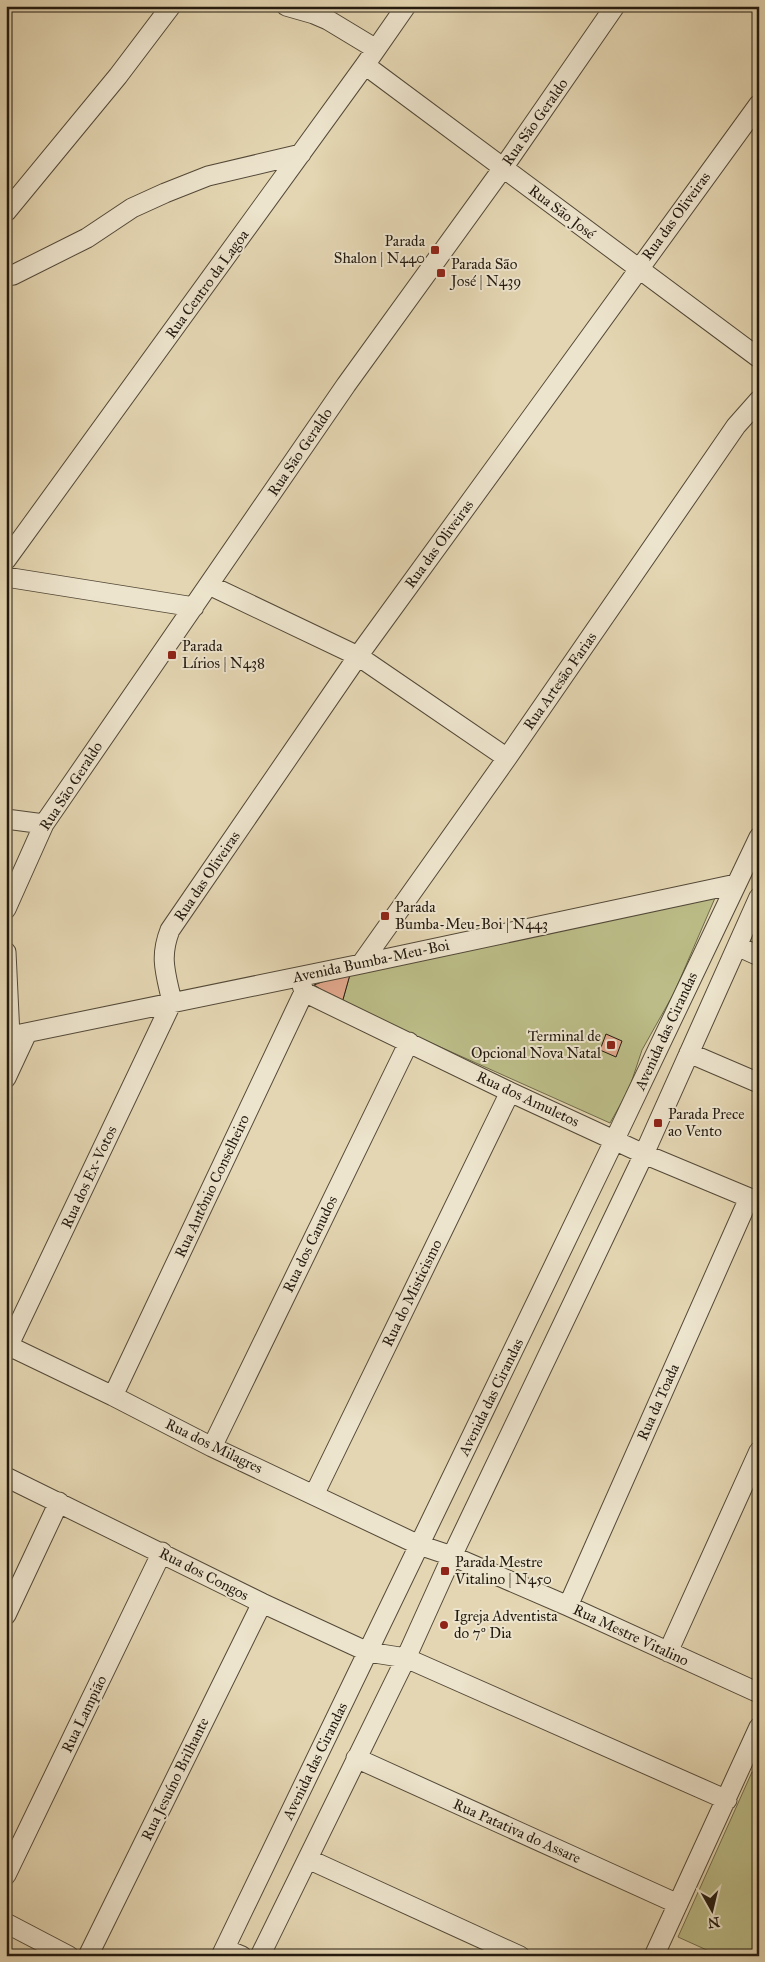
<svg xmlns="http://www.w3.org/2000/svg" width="765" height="1962" viewBox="0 0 765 1962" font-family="'IM FELL Great Primer',serif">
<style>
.green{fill:#bbbc87;stroke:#6f6b4b}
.building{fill:#e3a88d;stroke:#231a0f}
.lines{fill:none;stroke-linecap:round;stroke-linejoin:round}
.minor-casing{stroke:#534938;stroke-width:21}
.minor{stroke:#ede4cd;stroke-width:19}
.poi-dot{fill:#8f2418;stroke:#ede4cd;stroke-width:2}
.labels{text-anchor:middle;stroke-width:4;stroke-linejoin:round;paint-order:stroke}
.street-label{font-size:15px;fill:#231a0f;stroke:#ede4cd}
.poi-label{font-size:15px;fill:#231a0f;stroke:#ede4cd;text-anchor:start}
</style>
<rect width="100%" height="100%" fill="#e4d6b2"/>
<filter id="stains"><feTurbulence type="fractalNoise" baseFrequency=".004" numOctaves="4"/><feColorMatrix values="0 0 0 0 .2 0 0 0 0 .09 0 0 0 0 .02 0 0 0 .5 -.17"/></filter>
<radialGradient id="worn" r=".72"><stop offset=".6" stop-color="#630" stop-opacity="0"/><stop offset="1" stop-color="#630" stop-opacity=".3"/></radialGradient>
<path class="green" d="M715,898L674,993L642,1050L629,1089L610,1123L342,1003L351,971Z
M752,1772L759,1775V1956H720L678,1937Z"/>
<path class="building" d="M351,971L342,1003L314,985Z
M606,1034L622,1041L616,1057L600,1050Z"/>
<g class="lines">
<g class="minor-casing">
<path id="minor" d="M286,6L314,14L328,20L376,49
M365,65L759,358
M6,212L118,76L171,6
M6,276L13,275L87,238L132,208L165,193L208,176L301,154
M6,560L365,65L406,6
M6,577L194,607
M209,585L358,656L507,758
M6,819L44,824
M6,909L44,824L346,385L503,168L615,6
M737,946L759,956
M6,952L10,1036
M361,964L507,758L736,426L759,400
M304,992L510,1092L644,1154L759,1202
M6,1037L361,964L736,884
M689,1053L759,1083
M6,1078L27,1033
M9,1346L113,1396L212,1447L419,1545L452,1556L568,1606L759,1693
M6,1351L172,1002C166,974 159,958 170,930L358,656L759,104
M113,1396L304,992L301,982
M212,1447L409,1042
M6,1477L262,1603L368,1652L406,1658L727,1800
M314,1495L510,1092
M568,1606L749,1198
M6,1615L59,1502
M668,1652L759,1451
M356,1758L678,1904
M308,1859L520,1956
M6,1875L162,1552
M6,1923L69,1956
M225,1949L242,1956
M88,1956L262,1603
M221,1956L615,1139L759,837
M260,1956L406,1658L452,1556L644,1154L759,897
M654,1956L759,1727"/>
</g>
<use href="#minor" class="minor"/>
</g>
<g class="poi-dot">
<rect x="430" y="245" width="10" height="10" rx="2.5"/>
<rect x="436" y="268" width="10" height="10" rx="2.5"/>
<rect x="167" y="650" width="10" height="10" rx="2.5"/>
<rect x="380" y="911" width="10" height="10" rx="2.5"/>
<rect x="606" y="1040" width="10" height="10" rx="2.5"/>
<rect x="653" y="1118" width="10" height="10" rx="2.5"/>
<rect x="440" y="1566" width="10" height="10" rx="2.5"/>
<circle cx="444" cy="1625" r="5"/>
</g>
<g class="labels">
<g class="street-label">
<text transform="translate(535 122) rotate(-55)" y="5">Rua São Geraldo</text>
<text transform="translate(562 212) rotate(37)" y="5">Rua São José</text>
<text transform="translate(676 216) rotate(-54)" y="5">Rua das Oliveiras</text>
<text transform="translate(207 284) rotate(-54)" y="5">Rua Centro da Lagoa</text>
<text transform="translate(300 452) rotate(-56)" y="5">Rua São Geraldo</text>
<text transform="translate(439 544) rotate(-54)" y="5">Rua das Oliveiras</text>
<text transform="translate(560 681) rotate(-55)" y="5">Rua Artesão Farias</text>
<text transform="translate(71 786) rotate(-57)" y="5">Rua São Geraldo</text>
<text transform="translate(207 876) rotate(-56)" y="5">Rua das Oliveiras</text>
<text transform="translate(371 961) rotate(-12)" y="5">Avenida Bumba-Meu-Boi</text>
<text transform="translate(666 1031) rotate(-65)" y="5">Avenida das Cirandas</text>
<text transform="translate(528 1099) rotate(25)" y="5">Rua dos Amuletos</text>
<text transform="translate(89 1177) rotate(-65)" y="5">Rua dos Ex-Votos</text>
<text transform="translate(212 1186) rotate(-65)" y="5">Rua Antônio Conselheiro</text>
<text transform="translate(310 1244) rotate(-64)" y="5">Rua dos Canudos</text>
<text transform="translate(412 1293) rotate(-64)" y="5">Rua do Misticismo</text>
<text transform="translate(491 1397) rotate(-64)" y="5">Avenida das Cirandas</text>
<text transform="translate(658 1402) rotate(-66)" y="5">Rua da Toada</text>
<text transform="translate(214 1446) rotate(26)" y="5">Rua dos Milagres</text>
<text transform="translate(204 1574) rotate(27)" y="5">Rua dos Congos</text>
<text transform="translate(631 1635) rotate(25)" y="5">Rua Mestre Vitalino</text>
<text transform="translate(84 1714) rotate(-64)" y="5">Rua Lampião</text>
<text transform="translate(315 1761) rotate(-64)" y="5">Avenida das Cirandas</text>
<text transform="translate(175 1779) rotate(-64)" y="5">Rua Jesuíno Brilhante</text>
<text transform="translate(517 1831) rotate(24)" y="5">Rua Patativa do Assare</text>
</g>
<g class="poi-label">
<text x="425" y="246" text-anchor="end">Parada<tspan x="425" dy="17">Shalon | N440</tspan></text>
<text x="451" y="269">Parada São<tspan x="451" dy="17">José | N439</tspan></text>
<text x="182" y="651">Parada<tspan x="182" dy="17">Lírios | N438</tspan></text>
<text x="395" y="912">Parada<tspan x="395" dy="17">Bumba-Meu-Boi | N443</tspan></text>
<text x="601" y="1041" text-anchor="end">Terminal de<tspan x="601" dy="17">Opcional Nova Natal</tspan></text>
<text x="668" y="1119">Parada Prece<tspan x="668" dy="17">ao Vento</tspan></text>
<text x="455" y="1567">Parada Mestre<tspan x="455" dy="17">Vitalino | N450</tspan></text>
<text x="454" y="1621">Igreja Adventista<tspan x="454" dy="17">do 7º Dia</tspan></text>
</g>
</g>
<rect width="765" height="1962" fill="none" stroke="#e4d6b2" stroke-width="25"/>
<rect x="8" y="8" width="750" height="1947" fill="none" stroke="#231a0f" stroke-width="2.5"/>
<rect x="12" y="12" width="740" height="1937" fill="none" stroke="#231a0f"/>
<g transform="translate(712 1910) rotate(172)" stroke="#ede4cd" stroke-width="4" paint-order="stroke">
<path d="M0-4L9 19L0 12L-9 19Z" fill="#231a0f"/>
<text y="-8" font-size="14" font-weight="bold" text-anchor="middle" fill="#231a0f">N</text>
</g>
<rect width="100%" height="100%" filter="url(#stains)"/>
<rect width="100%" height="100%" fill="url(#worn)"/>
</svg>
